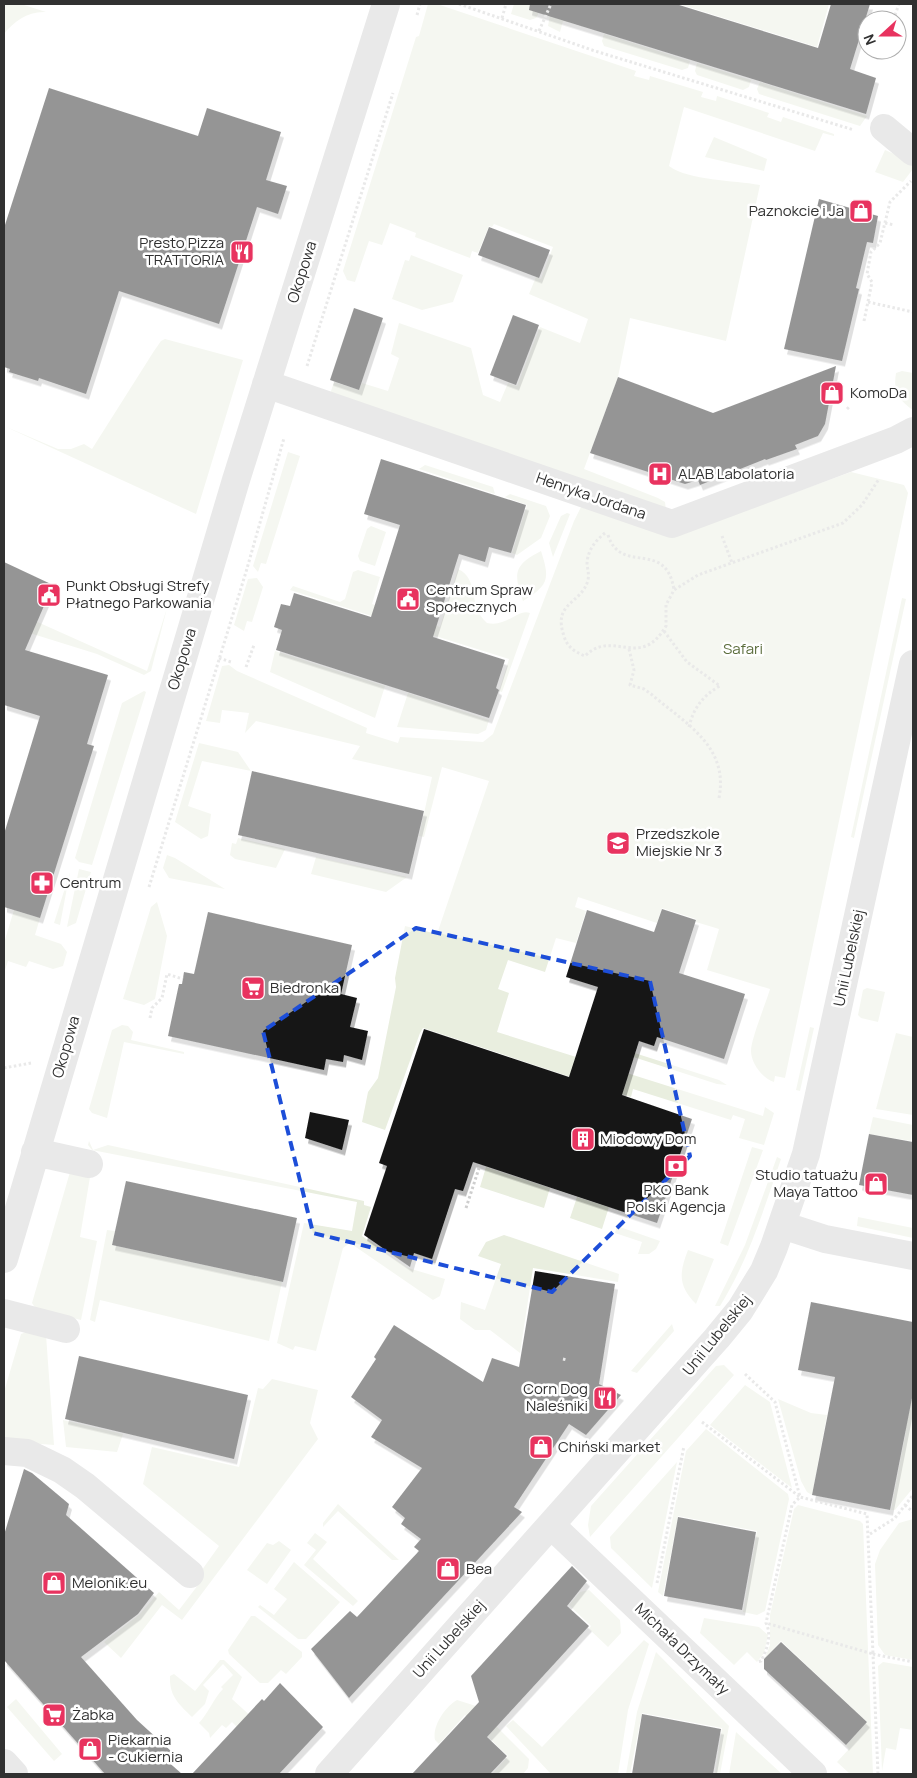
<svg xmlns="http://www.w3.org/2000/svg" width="917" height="1778" viewBox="0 0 917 1778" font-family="Manrope,sans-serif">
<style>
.green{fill:#e9eedf}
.building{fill:#181818;filter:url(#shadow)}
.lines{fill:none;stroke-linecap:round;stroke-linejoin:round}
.path{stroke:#cecece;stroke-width:3;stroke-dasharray:2.5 2.5;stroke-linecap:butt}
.minor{stroke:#cecece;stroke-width:28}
.marked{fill:none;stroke:#1d4ed8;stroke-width:4;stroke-dasharray:10 6;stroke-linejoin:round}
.labels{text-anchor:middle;stroke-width:5;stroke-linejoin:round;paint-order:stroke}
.poi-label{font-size:15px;fill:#313131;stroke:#fff;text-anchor:start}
.street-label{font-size:15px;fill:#313131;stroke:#fff}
.park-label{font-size:15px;fill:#5c6e3d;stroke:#fff}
</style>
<defs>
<filter id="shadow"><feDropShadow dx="3" dy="5.5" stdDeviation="0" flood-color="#0004"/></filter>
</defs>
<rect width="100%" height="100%" fill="#fff"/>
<path class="green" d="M4,4H21L46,12C28,11 14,21 4,34Z
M428,4H437L636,71L634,76L649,80L650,76L703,92L701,97L716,101L717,96L769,113L767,117L781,122L783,117L834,134V136L823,133L815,151L684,107L669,166C690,181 733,180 760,185L726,341L630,318L618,377L584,469L658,498L665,502L666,510L330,394L334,382L359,390L362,383L388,391L399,358L391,354L399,323L471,348L483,395L500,402L508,383L517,386L540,327L580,343L588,319L529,294L536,277L541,279L553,247L494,224L492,227L489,226L478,253L472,251L470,258L415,237L416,233L390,223L382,245L369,241L355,282L347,280L343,271L416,37L419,36Z
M514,4H544L536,18L530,20L511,14Z
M557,4H574L568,22L563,21L560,32L548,26L550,15Z
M679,4H829L817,47Z
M604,34L690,61L688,68L682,70L604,46L602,41Z
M697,63L751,80L749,87L743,90L697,75L695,71Z
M760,82L867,116L860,126L759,94L757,89Z
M714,137L767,159L764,171L705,157Z
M885,150L913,162V169L903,182L875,172Z
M411,255L463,275L453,302L422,310L392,299L405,260L409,261Z
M165,339L243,360L196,514L4,426L58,449H71L84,444L92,449L154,351L161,341Z
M902,371L913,373V410C898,400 893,391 896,373Z
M288,452L300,456L266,564L261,563L258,572L253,566Z
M425,465L493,487L495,494L419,469Z
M851,472L904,485L908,493L785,1078L775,1076L774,1082C762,1078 751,1063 751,1051C751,1039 766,1003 770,989L707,970L719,929L696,922V919L662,908L657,923L578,897L575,907L586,911L576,943L556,938L545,972L508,960L498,989L509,993L497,1032L763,1116L765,1107L774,1113L764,1145L739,1138L745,1119L733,1115L731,1120L633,1089L631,1097L423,1028L420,1033L385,1130L362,1122L368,1092L378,1078L396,987L395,978L405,926L437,934L489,781L442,767L424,837L419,836L432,777L352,759L360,746L256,721L245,733L249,713L222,710L220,723L206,721L222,666L229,665L237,671L367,728L366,733L398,743L400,737L483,742L493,734L574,521L581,507L673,537Z
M510,494L546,506L550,516L541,538L517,555L512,553L527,505L505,497Z
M567,513L570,514L553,557L549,543L561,516Z
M371,526L386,532L375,566L360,561L358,556L367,529Z
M541,551C550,579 549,585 523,601C513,573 514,565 541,551Z
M458,569C480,579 467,605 487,623C506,628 518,608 530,613L502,692L499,691L509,659L413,629L416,620L440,627Z
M358,570L380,577L372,604L400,613L397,624L290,590L293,586L340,602L345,599L353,572Z
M257,578L263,587L252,622L247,621L244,631L234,625L248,579Z
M902,598L906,599L854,838L851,837Z
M4,607L147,671L167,608L151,671L144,675L97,654L4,625Z
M275,651L385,686L375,718L270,672Z
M144,691L146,692L92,865L79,862L75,858L122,703Z
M408,693L489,720L486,730L478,734L397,727Z
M199,743L238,752L251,771L202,761L188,806L211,814L208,836L201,839L175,822Z
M238,838L285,849L276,868L235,859L230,855L232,843L236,844Z
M167,855L175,858L225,889L169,878L163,868Z
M316,857L407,877L386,892L311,874Z
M79,869L91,872L76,923L67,927Z
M70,872L60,925L54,923Z
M157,902L167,936L155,999L144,1005L123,999L151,907Z
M14,910L40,918L35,935L61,944L67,952L63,966L53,969L29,961L26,967L8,961L4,973V943Z
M867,988L885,992L878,1022L861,1018L858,1015L863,990Z
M122,1025L128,1026L133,1032L131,1040L184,1052V1054L124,1042L107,1118L92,1113L89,1109L112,1030Z
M810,1027L814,1028L800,1091L796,1090Z
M896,1033L913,1037V1115L876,1109Z
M622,1049L719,1080L727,1085L717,1084L621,1053Z
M873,1117L913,1125L911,1141L869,1134Z
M89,1141L93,1150L108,1145L364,1201V1205L371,1207L362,1236L408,1268L445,1279L440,1296L433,1300L350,1243L343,1248L316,1351L295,1346L293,1350L277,1343L304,1223L352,1231L357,1202L92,1150L88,1145Z
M752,1147L763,1150L728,1246L720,1243Z
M777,1157L781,1159C764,1209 748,1261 720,1306H715L745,1245Z
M486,1167L550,1188L544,1208L480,1187Z
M70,1172L90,1177L80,1237L97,1241L81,1320L36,1309L32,1303Z
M577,1197L609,1207L602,1229L570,1218Z
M858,1217L913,1228V1238L857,1226Z
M617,1226L660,1241L656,1249L649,1254H638L642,1242L615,1233Z
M107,1230L115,1231L112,1245L282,1282L269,1341L100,1300L95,1322L90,1320Z
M504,1235L619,1274L618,1282L533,1268L520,1353L490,1330H475L460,1319L461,1302L485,1310L501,1264L478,1256L486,1242Z
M688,1250L714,1259L696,1304C678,1286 679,1273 688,1250Z
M672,1324L674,1331L637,1373L631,1371Z
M29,1331L46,1335L54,1445L4,1441V1392L21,1334Z
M724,1365L734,1375L590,1537L588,1525L591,1506L716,1366Z
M835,1377L913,1392V1488L895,1510H891L906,1431L854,1420Z
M272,1379L318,1390L310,1423L318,1439L182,1620L162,1605L121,1658L104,1642L140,1614L159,1592L179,1610L198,1585L194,1581L219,1546L143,1484L152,1447L239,1467L258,1388L263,1389Z
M745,1385L770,1402L792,1488L710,1425Z
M778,1399L811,1413L827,1415L812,1495L807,1492L801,1481Z
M63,1420L123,1434L117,1452L66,1447Z
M706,1429L788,1494L789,1499L765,1611L757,1615L743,1612L757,1531L678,1516L663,1596L658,1592L686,1451Z
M677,1462L652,1588L611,1548L610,1537Z
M338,1504L399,1560H392L338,1511L323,1527V1523Z
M798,1505L860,1521L863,1524L873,1774H850L837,1762L849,1749L846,1745L867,1722L781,1641L765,1658L770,1645V1615L794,1509Z
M913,1519V1660L885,1655L878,1645L875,1564L880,1550L899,1523Z
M315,1533L327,1542L313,1559L358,1601L353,1606L304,1565L316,1550L307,1543Z
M279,1541L291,1550L267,1584L247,1570L267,1543L273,1545Z
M294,1562L340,1602L306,1639H298L258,1607L260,1605L274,1615L287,1599L274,1589Z
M589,1590L620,1620L621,1633L608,1647L589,1629L591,1626L569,1605L580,1592Z
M251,1616H255L302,1652V1657L286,1674L281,1670L268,1683H260L229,1654L228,1650Z
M704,1618L759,1627L768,1635L764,1653L757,1662L747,1652L734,1665L700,1633Z
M644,1640L649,1644L628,1710L618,1774H551L506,1726L513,1720L542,1747Z
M656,1652L729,1726L720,1774H715L722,1728L642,1713L630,1774H626L637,1712Z
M220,1660H224L242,1677L232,1699L254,1719L242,1732L232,1722L226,1728L222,1725L210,1738L209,1733L199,1723C209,1712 214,1698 223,1689L221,1687L233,1675L223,1664L203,1685L209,1691L205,1704L192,1717C179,1704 169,1696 170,1676L174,1674L195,1691Z
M883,1662L913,1667V1730L900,1728L896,1750L886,1748L882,1771L878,1666Z
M16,1699L62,1754L54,1761L7,1707Z
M457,1700L476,1706L529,1759L528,1768L523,1774H492L508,1756L465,1715L439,1744L435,1740C432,1726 445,1707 457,1700Z
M736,1732L782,1774H729Z"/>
<path class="building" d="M530,4H676L818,48L831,4H870L850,69L876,78L866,114L529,10Z
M49,88L198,136L207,108L281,132L266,180L287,186L278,214L257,207L219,324L119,291L86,394L39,378L38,381L9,372L10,369L4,367V228Z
M819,199L878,216L873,243L867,242L856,288L859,289L842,361L784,349Z
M489,227L550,250L539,278L478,255Z
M354,308L383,318L359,390L330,380Z
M513,315L539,325L516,385L490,375Z
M836,366L825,424L818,436L795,445L797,449L766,460L765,459L700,485L698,480L685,484L590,453L618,377L713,413Z
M381,459L526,505L511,553L489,547L485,562L459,554L433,637L505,660L496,688L499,690L489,718L276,650L282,630L274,627L281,604L290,606L294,593L371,617L400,525L364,514Z
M4,562L53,585L25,650L108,675L87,744L94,746L40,918L4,907V834L40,716L4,705Z
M252,771L424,811L409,874L238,835Z
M662,909L696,920L679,973L745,994L724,1059L657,1037L654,1046L639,1041L622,1095L692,1119L657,1223L473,1162L463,1191L455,1189L432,1259L414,1253L410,1267L364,1235L387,1166L379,1163L424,1029L569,1077L598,987L566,977L587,910L654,932Z
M208,912L352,945L341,994L357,998L350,1027L368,1031L362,1060L344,1055L343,1062L326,1059L324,1070L168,1036L179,984H182L184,972L194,974Z
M310,1112L349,1120L342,1150L305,1138Z
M869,1134L913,1142V1195L859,1185Z
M126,1181L297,1218L283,1282L112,1245Z
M535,1271L615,1284L599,1384L621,1395L586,1435L569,1424L514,1507L522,1512L349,1698L311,1649L350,1611L357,1617L419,1551L414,1547L421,1539L401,1524L405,1518L392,1507L422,1468L371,1437L382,1420L351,1397L376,1359L374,1357L394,1325L483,1382L492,1358L519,1367Z
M811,1302L913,1322V1393L890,1510L812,1495L835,1377L798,1370Z
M79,1356L248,1395L234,1459L65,1419Z
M24,1469L32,1473L69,1504L66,1515L154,1593L138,1614L81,1657L137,1720L171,1751L165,1759L182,1774H105L4,1660V1535Z
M678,1517L756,1532L742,1610L664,1596Z
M572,1566L587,1581L567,1606L589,1626L487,1737L507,1756L490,1774H412L479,1702L471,1676Z
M781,1642L867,1722L846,1745L764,1669V1659Z
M280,1683L323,1727L279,1774H192L262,1699L264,1701Z
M642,1714L721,1729L713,1774H632Z"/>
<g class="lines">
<path class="path" d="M459,4L595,51L854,130
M417,15L420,4
M895,15L899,4
M502,18L506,4
M539,31L551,4
M885,223L894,225
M868,302L913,312
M864,321L872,282L867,274L871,252L880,243L890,202L911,181
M307,366L393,93
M847,409L850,406
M605,533C595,541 587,551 587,565C588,570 589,575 588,580C582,604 552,602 564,636C567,647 575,652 585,656C613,628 640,671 666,626V605L674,590L698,575L843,523L862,505L879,479
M608,535C621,576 666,538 674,590
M722,536L732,563
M664,631L687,662L720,686C703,695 693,709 689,727
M629,649L634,670L630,685L644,689L651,694C686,724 729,746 719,798
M219,658L231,662
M246,667L254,645
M149,887L246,572L284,438
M150,1018L152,1008L162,998L167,974L183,979
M4,1068L31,1063
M466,1208L480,1165
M563,1359L567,1360
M745,1374L775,1402L800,1497L867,1514L873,1654L766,1623
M702,1422L800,1497L792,1505L766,1623C772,1635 767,1650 761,1661L757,1662
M905,1505L913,1512
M870,1534L895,1518L913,1495
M657,1583L684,1446
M878,1774L873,1654L913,1662"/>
<path class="minor" d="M884,128L913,152
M266,384L672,524L896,440L913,431
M35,1152L89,1164
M782,1225L825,1239L913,1256
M4,1259L236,480L386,4
M4,1313L66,1329
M4,1451L27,1453L62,1470L85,1486L190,1574
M551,1525L813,1774
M4,1763L14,1774
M329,1774L717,1338L740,1310L764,1271L774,1247L806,1154L913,664"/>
</g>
<path d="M0 0H917V1778H0ZM416,928L650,981L690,1156L552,1292L313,1233L263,1031Z" fill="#fff" fill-opacity=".55" fill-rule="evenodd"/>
<path class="marked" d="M416,928L650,981L690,1156L552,1292L313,1233L263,1031Z"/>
<defs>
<g id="shop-square" transform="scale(1.25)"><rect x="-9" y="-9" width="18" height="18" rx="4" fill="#e8335f" stroke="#fff"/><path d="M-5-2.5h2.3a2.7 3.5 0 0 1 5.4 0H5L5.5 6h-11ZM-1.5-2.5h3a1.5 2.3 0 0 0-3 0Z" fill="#fff"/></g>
<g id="restaurant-square" transform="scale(1.25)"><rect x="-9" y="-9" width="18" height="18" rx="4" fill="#e8335f" stroke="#fff"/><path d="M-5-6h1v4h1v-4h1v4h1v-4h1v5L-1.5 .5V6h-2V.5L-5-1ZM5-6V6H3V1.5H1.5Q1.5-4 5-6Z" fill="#fff"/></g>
<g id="hospital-square" transform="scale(1.25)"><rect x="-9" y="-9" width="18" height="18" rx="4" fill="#e8335f" stroke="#fff"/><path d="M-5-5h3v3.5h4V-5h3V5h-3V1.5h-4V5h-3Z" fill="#fff"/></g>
<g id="civic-square" transform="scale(1.25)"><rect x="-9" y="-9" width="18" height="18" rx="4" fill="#e8335f" stroke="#fff"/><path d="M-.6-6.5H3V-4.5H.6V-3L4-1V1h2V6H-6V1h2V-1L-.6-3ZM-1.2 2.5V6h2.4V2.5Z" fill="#fff"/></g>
<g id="school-square" transform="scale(1.25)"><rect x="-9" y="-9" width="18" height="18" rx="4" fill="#e8335f" stroke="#fff"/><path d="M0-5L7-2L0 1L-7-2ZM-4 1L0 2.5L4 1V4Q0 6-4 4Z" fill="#fff"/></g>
<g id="pharmacy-square" transform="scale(1.25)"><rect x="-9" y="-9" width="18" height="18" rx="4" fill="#e8335f" stroke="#fff"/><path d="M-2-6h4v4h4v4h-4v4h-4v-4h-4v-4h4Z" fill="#fff"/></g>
<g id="supermarket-square" transform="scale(1.25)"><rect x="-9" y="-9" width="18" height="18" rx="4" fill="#e8335f" stroke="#fff"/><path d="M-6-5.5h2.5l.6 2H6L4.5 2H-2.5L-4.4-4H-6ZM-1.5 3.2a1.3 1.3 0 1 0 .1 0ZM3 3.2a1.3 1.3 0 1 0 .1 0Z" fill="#fff"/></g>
<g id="building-square" transform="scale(1.25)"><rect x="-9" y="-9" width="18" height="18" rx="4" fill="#e8335f" stroke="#fff"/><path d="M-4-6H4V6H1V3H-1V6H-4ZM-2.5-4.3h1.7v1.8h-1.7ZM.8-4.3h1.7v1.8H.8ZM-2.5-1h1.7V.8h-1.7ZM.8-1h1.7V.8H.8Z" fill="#fff"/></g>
<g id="bank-square" transform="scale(1.25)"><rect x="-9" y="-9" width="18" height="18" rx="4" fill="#e8335f" stroke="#fff"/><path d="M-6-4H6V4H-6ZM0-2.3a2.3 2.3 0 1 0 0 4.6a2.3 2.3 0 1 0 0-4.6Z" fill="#fff"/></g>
</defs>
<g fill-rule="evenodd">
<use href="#shop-square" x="861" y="211"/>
<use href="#restaurant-square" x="242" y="252"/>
<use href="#shop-square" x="832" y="393"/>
<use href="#hospital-square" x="660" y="474"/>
<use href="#civic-square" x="49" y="595"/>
<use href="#civic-square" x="408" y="599"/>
<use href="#school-square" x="618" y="843"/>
<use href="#pharmacy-square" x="42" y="883"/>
<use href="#supermarket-square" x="253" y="988"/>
<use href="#building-square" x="583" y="1139"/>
<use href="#bank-square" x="676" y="1166"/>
<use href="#shop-square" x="876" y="1184"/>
<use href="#restaurant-square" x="605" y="1398"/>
<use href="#shop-square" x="541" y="1447"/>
<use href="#shop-square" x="448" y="1569"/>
<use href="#shop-square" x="54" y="1583"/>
<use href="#supermarket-square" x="54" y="1715"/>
<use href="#shop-square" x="90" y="1749"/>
</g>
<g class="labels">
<g class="poi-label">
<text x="844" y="216" text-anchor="end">Paznokcie i Ja</text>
<text x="224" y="248" text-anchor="end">Presto Pizza<tspan x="224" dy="17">TRATTORIA</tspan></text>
<text x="850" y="398">KomoDa</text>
<text x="678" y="479">ALAB Labolatoria</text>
<text x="66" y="591">Punkt Obsługi Strefy<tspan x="66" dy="17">Płatnego Parkowania</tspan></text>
<text x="426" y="595">Centrum Spraw<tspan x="426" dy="17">Społecznych</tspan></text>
<text x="636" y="839">Przedszkole<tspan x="636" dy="17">Miejskie Nr 3</tspan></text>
<text x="60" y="888">Centrum</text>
<text x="270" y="993">Biedronka</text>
<text x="600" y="1144">Miodowy Dom</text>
<text x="858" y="1180" text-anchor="end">Studio tatuażu<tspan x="858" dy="17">Maya Tattoo</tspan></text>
<text x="676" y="1195" text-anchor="middle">PKO Bank<tspan x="676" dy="17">Polski Agencja</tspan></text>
<text x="588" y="1394" text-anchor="end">Corn Dog<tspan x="588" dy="17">Naleśniki</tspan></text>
<text x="558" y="1452">Chiński market</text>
<text x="466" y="1574">Bea</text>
<text x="72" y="1588">Melonik.eu</text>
<text x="72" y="1720">Żabka</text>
<text x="108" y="1745">Piekarnia<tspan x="108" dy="17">- Cukiernia</tspan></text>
</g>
<g class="street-label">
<text transform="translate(302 272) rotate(-72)" y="5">Okopowa</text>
<text transform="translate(591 496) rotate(19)" y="5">Henryka Jordana</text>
<text transform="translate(182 659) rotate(-73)" y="5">Okopowa</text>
<text transform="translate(849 958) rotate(-78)" y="5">Unii Lubelskiej</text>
<text transform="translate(66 1047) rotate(-74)" y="5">Okopowa</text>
<text transform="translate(717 1335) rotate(-51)" y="5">Unii Lubelskiej</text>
<text transform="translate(449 1639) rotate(-48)" y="5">Unii Lubelskiej</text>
<text transform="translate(682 1649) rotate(44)" y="5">Michała Drzymały</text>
</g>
<g class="park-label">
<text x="743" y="654">Safari</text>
</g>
</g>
<rect width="917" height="1778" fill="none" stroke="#313131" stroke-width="10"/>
<g transform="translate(882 35) rotate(249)"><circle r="24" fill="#ffffff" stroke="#adadad"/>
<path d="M0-4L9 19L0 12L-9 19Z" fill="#e8335f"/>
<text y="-8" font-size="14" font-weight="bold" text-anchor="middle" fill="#313131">N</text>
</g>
</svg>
